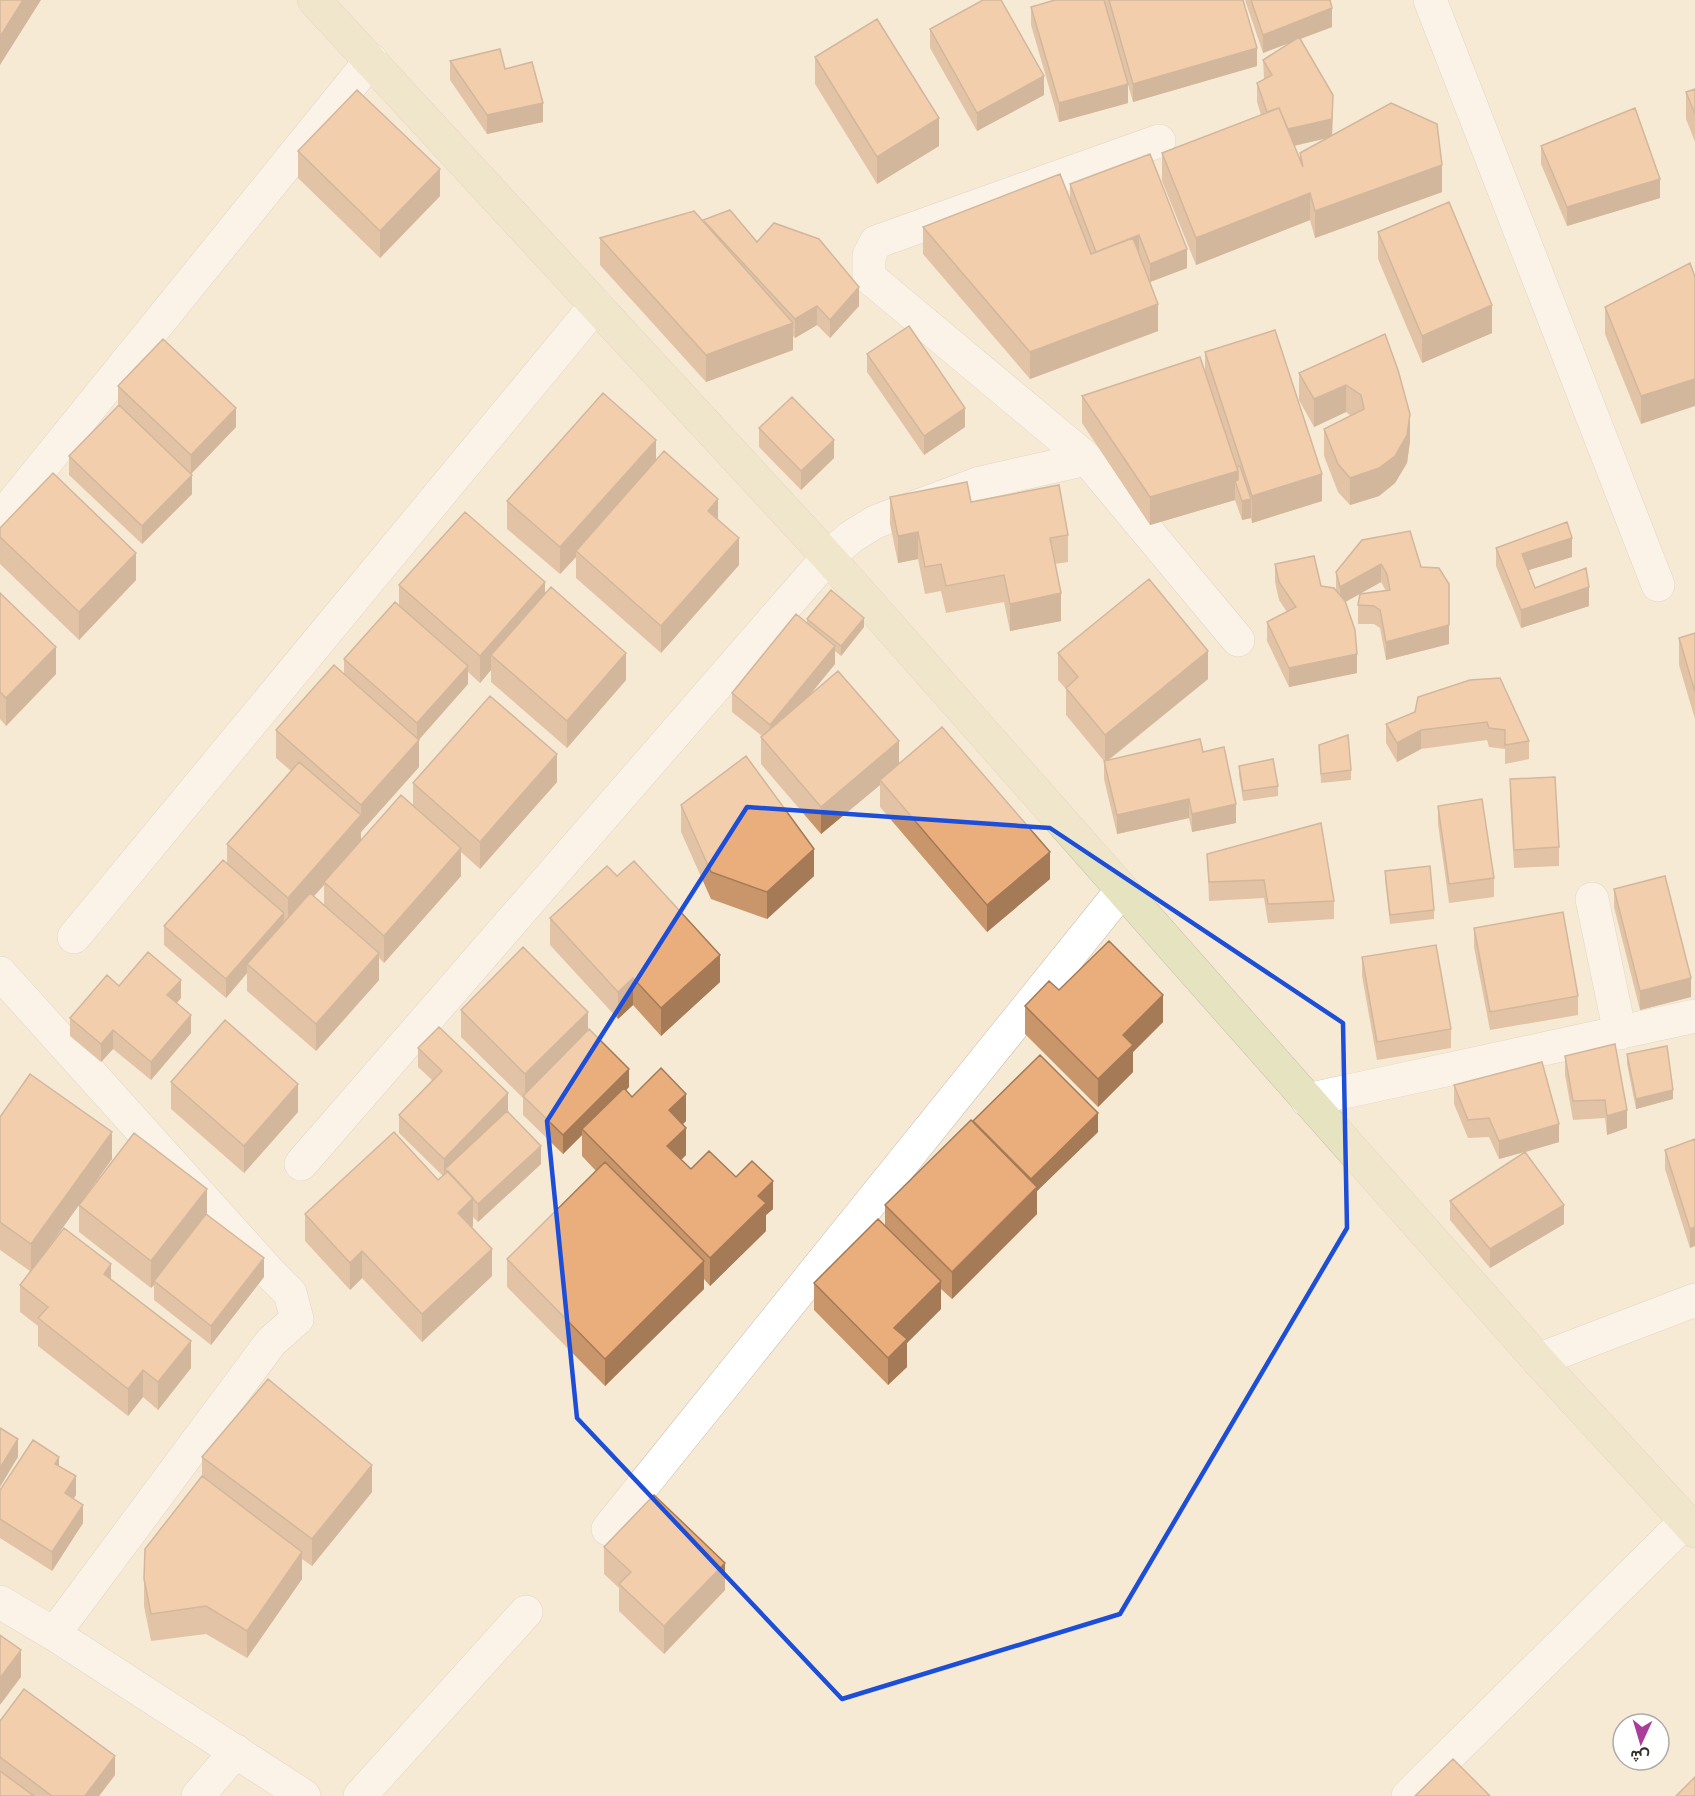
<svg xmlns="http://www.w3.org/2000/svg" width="1695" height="1796" viewBox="0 0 1695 1796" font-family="Manrope,Vazirmatn,sans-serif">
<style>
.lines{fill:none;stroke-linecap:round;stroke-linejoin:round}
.street-casing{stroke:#c9bea9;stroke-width:34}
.secondary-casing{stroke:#c9bea9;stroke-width:34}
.street{stroke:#fff;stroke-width:33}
.secondary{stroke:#e6e3c1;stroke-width:33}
.wall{fill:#c9966b;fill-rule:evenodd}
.shaded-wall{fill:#a47a57}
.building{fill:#eaae7c;stroke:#a47a57;stroke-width:1.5}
.marked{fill:none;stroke:#1d4ed8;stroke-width:4.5;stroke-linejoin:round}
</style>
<rect width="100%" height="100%" fill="#f7ead5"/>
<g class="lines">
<g class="street-casing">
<path id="street" d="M1430,0L1658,585
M1159,141L876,242L869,256V277L1087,459L1238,640
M0,519L371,60
M1592,899L1620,1033
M74,937L596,305
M0,973L271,1274L290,1293L297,1319L271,1342L54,1634
M1307,1100L1695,1016
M301,1164L828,557L851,537L875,522L980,483L1087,459
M1538,1360L1695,1300
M608,1529L1122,890
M0,1602L54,1634L304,1796
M198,1796L236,1751
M360,1796L526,1612
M1408,1796L1686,1521"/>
</g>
<g class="secondary-casing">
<path id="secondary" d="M314,0L828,557L1538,1360L1695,1531"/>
</g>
<use href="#street" class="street"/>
<use href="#secondary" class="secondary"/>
</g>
<path class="wall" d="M1055,0H1243L1257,66L1133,102L1105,5L1128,103L1059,122L1031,25V7Z
M1245,0H1330L1332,27L1300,39L1333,114L1332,136L1442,192L1315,238L1310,220L1196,265L1162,181V153L1261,115L1257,102V83L1264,79L1263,60L1291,42L1263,53ZM1327,138L1300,153V160L1294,146Z
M930,29L1044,95L977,131L930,48Z
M815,57L939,146L877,184L815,84Z
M450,61L505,69L543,122L487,134L450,80Z
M1695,89V142L1686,119V92Z
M1541,146L1660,198L1567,226L1541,164Z
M298,151L440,196L380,258L298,178Z
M1070,184L1187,268L1150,282L1158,331L1030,379L923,254V227L1070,199Z
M703,222L757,242L859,306L830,338L817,325L795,338L793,336V350L706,382L600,265V238Z
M1378,232L1492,333L1422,363L1378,259Z
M1690,263L1641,424L1605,334V307Z
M1385,334L1410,441L1407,463L1395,483L1379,496L1350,505L1338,492L1324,456V429L1351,416L1346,412L1314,427L1299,400V373Z
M1205,352L1322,501L1252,523L1251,518L1242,520L1235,500L1150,525L1082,423V396L1205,372Z
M867,354L965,427L924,455L867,372Z
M118,386L236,427L191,474L118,404Z
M759,428L834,458L801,490L759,447Z
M69,456L192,494L142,544L69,475Z
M656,461L718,520L739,565L661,653L576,578V557L560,574L507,529V501Z
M890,497L971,502L1068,535V562L1055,564L1061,621L1010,631L1004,602L946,613L941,591L925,594L918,559L898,563L890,524Z
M0,528L136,580L79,640L0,564Z
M1362,540L1421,567L1449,644L1386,660L1380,628L1374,624H1358V605L1386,591L1381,582L1345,602L1357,673L1289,687L1267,641V622L1287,612L1279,600L1275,582V564L1321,586L1336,590V572Z
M1496,548L1572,557L1528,570L1535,588L1589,606L1521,628L1496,566Z
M399,585L545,594L626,680L567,748L491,682V670L480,683L468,672V684L419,739V767L361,832V840L413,806V783L557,782L480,869L461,852V876L384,963L379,958V980L316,1051L247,991V973L226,998L164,945V926L227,864V844L291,771L276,758V730L344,674V659L399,607ZM324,885V905L314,896Z
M0,593L56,674L6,726L0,719Z
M807,619L864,627L841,656L835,651V664L810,695L1050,879L987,932L880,807V785L821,834L761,764V737L762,736L732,712V693L807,624Z
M1695,633V719L1679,665V638Z
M1058,653L1208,679L1109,760L1203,752L1236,823L1192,832L1189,818L1117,834L1104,779V761L1066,715V689L1058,680Z
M1470,680L1529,741V759L1505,764V749L1489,747L1487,740L1421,749L1397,762L1386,743V724L1415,712Z
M1319,745L1351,770V780L1321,783Z
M1239,766L1278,786V796L1243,801L1239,775Z
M1510,779L1559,847V866L1514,868L1510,798Z
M681,805L814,876L767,919L711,899L681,832Z
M1438,806L1494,878V897L1449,903L1438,824Z
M1207,854L1334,901V919L1268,923L1264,898L1209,901Z
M1385,871L1434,910V919L1390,924L1385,880Z
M617,876L720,982L661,1036L633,1005L618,1019L550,945V918Z
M1614,889L1691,997L1640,1010L1614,907Z
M1474,928L1578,996V1015L1490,1030L1474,947Z
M1362,957L1451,1029V1048L1377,1060L1362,976Z
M119,986L181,998L177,1003L191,1033L151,1080L113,1049L101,1062L70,1036V1018Z
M1059,990L1163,1022L1133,1052V1072L1098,1107L1025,1034V1006Z
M461,1010L588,1031L629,1087L626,1090L632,1097L686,1121L683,1124L686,1155L681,1160L691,1169L736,1177L773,1209L766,1215V1231L710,1286L704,1279V1289L605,1386L507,1287V1259L596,1171L582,1156V1135L563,1154L523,1115V1098L461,1037Z
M1615,1044L1627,1128L1607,1135L1605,1118L1573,1120L1565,1075V1056Z
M418,1048L508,1111L541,1164L478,1222L473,1217V1226L472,1227L492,1276L422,1342L362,1278L350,1290L305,1241V1214L438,1180L443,1176L399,1133V1115L432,1080L418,1067Z
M1627,1054L1673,1099L1636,1109L1627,1064Z
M171,1082L298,1112L244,1173L171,1109Z
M1454,1085L1559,1142L1526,1152L1564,1224L1490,1268L1450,1220V1201L1525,1152L1499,1159L1489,1137L1468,1138L1454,1104Z
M0,1117L112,1159L42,1256L111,1280L191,1368L158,1410L143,1397L128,1416L38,1346V1326L20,1312V1285L30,1271L0,1250Z
M973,1122L1098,1132L1037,1191V1214L952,1299L941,1289V1309L907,1343V1367L888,1385L814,1310V1283L885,1225V1205Z
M1695,1139L1690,1248L1665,1169V1150Z
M79,1205L207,1214L264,1277L211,1345L154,1300V1285L151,1288L79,1232Z
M202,1457L372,1492L312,1566L302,1559V1579L247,1658L206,1634L151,1641L144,1606V1579L202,1476Z
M59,1466L76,1495L73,1498L83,1523L52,1571L0,1538V1490Z
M604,1547L725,1590L664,1654L619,1611V1588L604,1574Z
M0,1721L115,1775L99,1796H0Z"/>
<path class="shaded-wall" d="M23,0H41L0,65V37Z
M1332,8V27L1263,53V35Z
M1257,48V66L1133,102V84Z
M1044,76V95L977,131V113Z
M1128,84V103L1059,122V103Z
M1333,95L1332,137L1284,148V130Z
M543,103V122L487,134V115Z
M939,118V146L877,184V157Z
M1442,165V192L1315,238V211Z
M440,169V196L380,258V231Z
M1660,179V198L1567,226V207Z
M1310,193V220L1196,265V238Z
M1139,235V254L1096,252Z
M1187,249V268L1150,282V264Z
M859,287V306L830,338V320Z
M1158,304V331L1030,379V352Z
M1492,305V333L1422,363V336Z
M817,306V325L795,338V319Z
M793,323V350L706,382V355Z
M1695,379V406L1641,424V396Z
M1346,385V412L1314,427V399Z
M236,408V427L191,474V455Z
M965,408V427L924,455V436Z
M1410,414V441L1407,463L1395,483L1379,496L1350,505V478Z
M656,440V467L576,551V557L560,574V547Z
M834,440V458L801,490V471Z
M1238,471V490L1235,481V500L1150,525V497Z
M1322,474V501L1252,523V496Z
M192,475V494L142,544V526Z
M718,499V526L708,511Z
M1251,499V518L1242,520V501Z
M918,532V559L898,563V536Z
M739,538V565L661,653V626Z
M1572,538V557L1522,572V554Z
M136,553V580L79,640V612Z
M1381,564V582L1340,605V587Z
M545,582V609L491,655V670L480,683V656Z
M1589,587V606L1521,628V610Z
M1061,593V621L1010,631V604Z
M864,618V627L841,656V646Z
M1449,625V644L1386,660V642Z
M835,646V664L770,743V725Z
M56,647V674L6,726V698Z
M1208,651V679L1105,762V735Z
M626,653V680L567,748V721Z
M1357,654V673L1289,687V668Z
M468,666V684L417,742V723Z
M1421,730V749L1397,762V743Z
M419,740V767L361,832V805Z
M899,741V768L880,780V785L821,834V807Z
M557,754V782L480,869V842Z
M1189,799V818L1117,834V815Z
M1236,804V823L1192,832V814Z
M361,815V842L324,882V885L288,925V898Z
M461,848V876L384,963V936Z
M814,849V876L767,919V892Z
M1050,852V879L987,932V905Z
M284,913V932L247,964V973L226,998V979Z
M379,953V980L316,1051V1024Z
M720,955V982L661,1036V1008Z
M633,978V1005L618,1019V992Z
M1691,978V997L1640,1010V991Z
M181,980V998L167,1014V995Z
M1163,995V1022L1133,1052V1072L1098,1107V1079L1123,1035Z
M588,1012V1039L525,1099V1074Z
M191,1015V1033L151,1080V1062Z
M113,1030V1049L101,1062V1044Z
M629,1069V1087L585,1132L582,1129V1135L563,1154V1135Z
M298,1084V1112L244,1173V1146Z
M1673,1090V1099L1636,1109V1099Z
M508,1093V1112L445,1169L444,1177V1159Z
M686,1094V1121L669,1138V1110Z
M1627,1110V1128L1607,1135V1116Z
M1098,1113V1132L1037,1191V1214L952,1299V1272L1031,1192V1179Z
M1559,1124V1142L1499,1159V1141Z
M686,1128V1155L667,1173V1146Z
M112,1132V1159L31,1272V1244Z
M541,1146V1164L478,1222V1204Z
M773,1181V1209L766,1215V1231L710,1286V1258L758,1196Z
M207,1189V1216L154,1281V1285L151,1288V1261Z
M473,1198V1226L458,1240V1213Z
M1564,1205V1224L1490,1268V1249Z
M1695,1227V1246L1690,1248V1229Z
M492,1249V1276L422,1342V1314Z
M362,1251V1278L350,1290V1263Z
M264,1258V1277L211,1345V1326Z
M704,1261V1289L605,1386V1359Z
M111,1264V1291L104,1274Z
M941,1281V1309L907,1343V1367L888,1385V1358L894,1328Z
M191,1341V1368L158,1410V1382Z
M143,1370V1397L128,1416V1389Z
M18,1439V1457L0,1487V1468Z
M59,1457V1475L55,1464Z
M372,1465V1492L312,1566V1539Z
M76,1476V1495L65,1512V1493Z
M83,1505V1523L52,1571V1552Z
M302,1552V1579L247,1658V1631Z
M725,1563V1590L664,1654V1626Z
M21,1650V1677L0,1705V1678Z
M115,1756V1775L99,1796H85Z"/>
<path class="building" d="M0,0H23L0,37Z
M983,0H1001L1044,76L977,113L930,29Z
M1055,0H1104L1128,84L1059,103L1031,7Z
M1109,0H1243L1257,48L1133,84Z
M1251,0H1330L1332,8L1263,35Z
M877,19L939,118L877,157L815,57Z
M1299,37L1333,95L1332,119L1288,129L1279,108L1267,112L1257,83L1272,75L1263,60Z
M500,49L505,69L532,62L543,103L487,115L450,61Z
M1695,89V114L1686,92Z
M357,90L440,169L380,231L298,151Z
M1391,103L1437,124L1442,165L1315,211L1310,193L1196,238L1162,153L1279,108L1303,167L1300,153Z
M1635,108L1660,179L1567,207L1541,146Z
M1150,154L1187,249L1150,264L1139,235L1096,252L1070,184Z
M1060,174L1091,254L1133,238L1158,304L1030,352L923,227Z
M1449,202L1492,305L1422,336L1378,232Z
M730,210L757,242L774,223L819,239L859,287L830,320L817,306L795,319L703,220Z
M694,211L793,323L706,355L600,238Z
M1690,263L1695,277V379L1641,396L1605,307Z
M909,326L965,408L924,436L867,354Z
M1275,330L1322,474L1252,496L1205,352Z
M1385,334L1398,370L1410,414L1407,435L1395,456L1379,468L1350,478L1338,464L1324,429L1364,409L1361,395L1346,385L1314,399L1299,373Z
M163,339L236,408L191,455L118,386Z
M1200,357L1238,471L1150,497L1082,396Z
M603,393L656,440L560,547L507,501Z
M792,397L834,440L801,471L759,428Z
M119,405L192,475L142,526L69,456Z
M664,451L718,499L708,511L739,538L661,626L576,551Z
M1240,466L1251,499L1242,501L1235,481L1238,480V471L1237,467Z
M53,473L136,553L79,612L0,537V528Z
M967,482L971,502L1059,485L1068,535L1050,538L1061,593L1010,604L1004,575L946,586L941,564L925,567L918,532L898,536L890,497Z
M465,512L545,582L480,656L399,585Z
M1567,522L1572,538L1522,554L1535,588L1586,568L1589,587L1521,610L1496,548Z
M1410,531L1421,567L1439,568L1449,584V625L1386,642L1380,610L1374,606L1358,605L1360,594L1390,590L1387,574L1381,564L1340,587L1336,572L1362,540Z
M1314,556L1321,586L1334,588L1345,601L1355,630L1357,654L1289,668L1267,622L1296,607L1279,582L1275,564Z
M1149,579L1208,651L1105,735L1066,688L1078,677L1058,653Z
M551,587L626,653L567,721L491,655Z
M831,590L864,618L841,646L807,619Z
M0,593L56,647L6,698L0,692Z
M395,602L468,666L417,723L344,659Z
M796,614L835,646L770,725L732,693Z
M1695,633V692L1679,638Z
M334,665L419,740L361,805L276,730Z
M838,671L899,741L821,807L761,737Z
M1500,678L1529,741L1505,745V730L1489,728L1487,722L1421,730L1397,743L1386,724L1415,712L1418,697L1470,680Z
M490,696L557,754L480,842L413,783Z
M942,727L1050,852L987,905L880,780Z
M1348,735L1351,770L1321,774L1319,745Z
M1200,739L1203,752L1224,747L1236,804L1192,814L1189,799L1117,815L1104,761Z
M746,756L814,849L767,892L711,872L681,805Z
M1273,759L1278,786L1243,791L1239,766Z
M299,762L361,815L288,898L227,844Z
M1555,777L1559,847L1514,850L1510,779Z
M401,795L461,848L384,936L324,882Z
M1482,799L1494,878L1449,884L1438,806Z
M1321,823L1334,901L1268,904L1264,880L1209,882L1207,854Z
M223,860L284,913L226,979L164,926Z
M634,861L720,955L661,1008L633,978L618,992L550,918L607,866L617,876Z
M1430,866L1434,910L1390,915L1385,871Z
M1665,876L1691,978L1640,991L1614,889Z
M310,893L379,953L316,1024L247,964Z
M1563,912L1578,996L1490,1012L1474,928Z
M1109,941L1163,995L1123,1035L1133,1045L1098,1079L1025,1006L1049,981L1059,990Z
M1436,945L1451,1029L1377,1042L1362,957Z
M523,947L588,1012L525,1074L461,1010Z
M148,952L181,980L167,995L191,1015L151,1062L113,1030L101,1044L70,1018L107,975L119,986Z
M225,1020L298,1084L244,1146L171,1082Z
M439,1027L508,1093L444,1159L399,1115L442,1071L418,1048Z
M589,1029L629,1069L563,1135L523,1096Z
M1615,1044L1627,1110L1607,1116L1605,1100L1573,1101L1565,1056Z
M1667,1046L1673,1090L1636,1099L1627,1054Z
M1040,1055L1098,1113L1031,1179L973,1121Z
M1542,1062L1559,1124L1499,1141L1489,1118L1468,1120L1454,1085Z
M661,1068L686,1094L669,1110L686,1128L667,1146L691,1169L709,1151L736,1177L752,1161L773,1181L758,1196L766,1203L710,1258L582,1129L624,1088L632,1097Z
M30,1074L112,1132L31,1244L0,1222V1117Z
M507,1111L541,1146L478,1204L445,1169Z
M971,1120L1037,1187L952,1272L885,1205Z
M394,1132L438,1180L448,1171L473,1198L458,1213L492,1249L422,1314L362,1251L350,1263L305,1214Z
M134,1133L207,1189L151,1261L79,1205Z
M1695,1139V1227L1690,1229L1665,1150Z
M1525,1152L1564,1205L1490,1249L1450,1201Z
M605,1162L704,1261L605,1359L507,1259Z
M206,1214L264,1258L211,1326L154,1281Z
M878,1219L941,1281L894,1328L907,1339L888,1358L814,1283Z
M64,1228L111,1264L104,1274L191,1341L158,1382L143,1370L128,1389L38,1318L48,1307L20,1285Z
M268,1379L372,1465L312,1539L202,1457Z
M0,1428L18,1439L0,1468Z
M33,1440L59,1457L55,1464L76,1476L65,1493L83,1505L52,1552L0,1519V1490Z
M202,1476L302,1552L247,1631L206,1606L151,1614L144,1579L145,1549Z
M654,1495L725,1563L664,1626L619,1584L631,1572L604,1547Z
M0,1635L21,1650L0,1678Z
M24,1689L115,1756L85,1796H52L0,1757V1721Z
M1453,1759L1490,1796H1415Z
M0,1771L34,1796H0Z
M1695,1777V1796H1676Z"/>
<path d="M0 0H1695V1796H0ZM747,807L1050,828L1343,1023L1347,1228L1120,1614L842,1699L577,1418L547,1121Z" fill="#f7ead5" fill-opacity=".55" fill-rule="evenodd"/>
<path class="marked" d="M747,807L1050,828L1343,1023L1347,1228L1120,1614L842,1699L577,1418L547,1121Z"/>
<g transform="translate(1641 1742) rotate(184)"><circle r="28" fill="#ffffff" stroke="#aeaca9" stroke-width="1.5"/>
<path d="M0-4.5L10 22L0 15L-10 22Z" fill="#aa3d9c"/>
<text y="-9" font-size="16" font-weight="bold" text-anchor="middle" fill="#343027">ش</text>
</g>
</svg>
